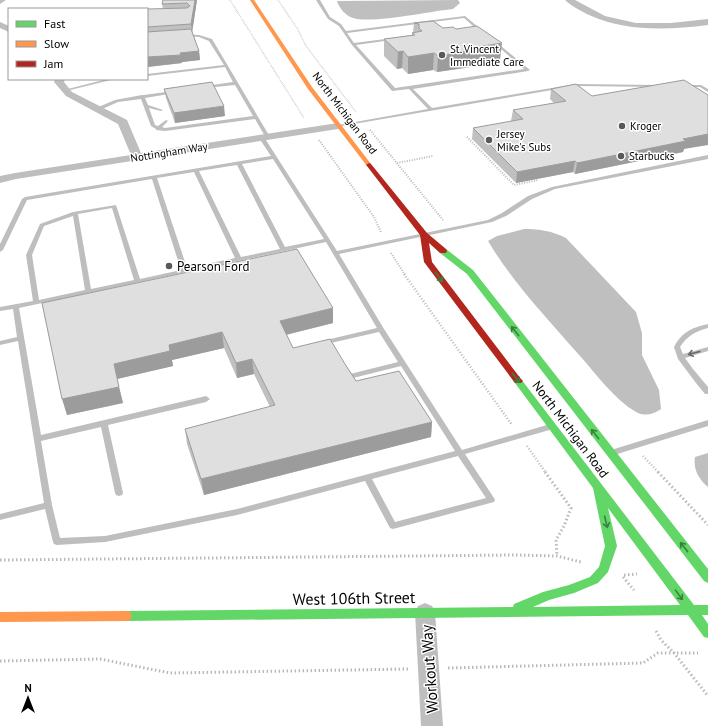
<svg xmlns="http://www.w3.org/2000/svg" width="708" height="726" viewBox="0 0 708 726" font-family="'PT Sans',sans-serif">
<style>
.water{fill:#bfbfbf}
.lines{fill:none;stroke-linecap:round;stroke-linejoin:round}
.path-far3{stroke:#b9b9b9;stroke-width:1.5;stroke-dasharray:0.5 1;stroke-linecap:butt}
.path-far2{stroke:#b9b9b9;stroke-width:2;stroke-dasharray:1 1.5;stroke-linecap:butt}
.path-far1{stroke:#b9b9b9;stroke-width:2.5;stroke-dasharray:1 2;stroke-linecap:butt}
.path{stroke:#b9b9b9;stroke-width:3;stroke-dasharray:1.5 2.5;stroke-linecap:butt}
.lane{fill:#bebebe;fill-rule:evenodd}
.street{fill:#bebebe;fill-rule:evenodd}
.fast{fill:#63d668;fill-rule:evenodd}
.slow{fill:#ff974d;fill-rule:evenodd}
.jam{fill:#b3261e;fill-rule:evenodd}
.wall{fill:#c0c0c0}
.shaded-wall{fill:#9c9c9c}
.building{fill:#dfdfdf;stroke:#9c9c9c}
.oneway{stroke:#3b803e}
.oneway2{stroke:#686868}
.poi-dot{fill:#595959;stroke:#fff;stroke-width:1.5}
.labels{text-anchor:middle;stroke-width:3;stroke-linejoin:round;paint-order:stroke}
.far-poi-label{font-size:11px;fill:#000;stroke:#fff;text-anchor:start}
.far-street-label{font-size:11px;fill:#000;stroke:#fff}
.poi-label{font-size:13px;fill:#000;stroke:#fff;text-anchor:start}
.street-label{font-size:13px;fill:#000;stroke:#fff}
.near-street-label{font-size:16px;fill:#000;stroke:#fff}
</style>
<rect width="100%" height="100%" fill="#fff"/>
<path class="water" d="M458,0L460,3L453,9C432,11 371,24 353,18C346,16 339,8 337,1Z
M524,229C540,229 552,231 566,238L636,312L642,333V355L659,390L661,409C654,414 645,417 636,412C614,399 597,375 580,356C548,319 513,283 488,241L497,236Z
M708,453V487C699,479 693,470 695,457Z"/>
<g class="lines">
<path class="path-far3" d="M230,0L304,118
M278,0L297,28L306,46L356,112"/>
<path class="path-far2" d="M370,130L443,220
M467,137L514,185L538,180
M319,140L374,217L381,232
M397,163L433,156
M391,253L405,275"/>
<path class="path-far1" d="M404,274L512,425
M527,446L546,473
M643,456L659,473"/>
<path class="path" d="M545,472L571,508L564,526L556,540L557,556
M658,472L708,525
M0,560L515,555L557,556L581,562
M624,575L637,574
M623,577L634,590
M656,631L661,640L674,653L708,696
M0,661L100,659L170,673L409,669
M448,668L643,663L658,653H698"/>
<path class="lane" d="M316,0H320L330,17L341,24L346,31L465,16L484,32L481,33L464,18L347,33L354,43L393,38V40H392L356,45L395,88L524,69L494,43V41H495L530,70L528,71L413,89L432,108L576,84L659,85L661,86L659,87L576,86L336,127V126L338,125L428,109L409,89L392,91L352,45L339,26L328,19Z
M184,34L199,35L212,39L270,137V138H266L255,119L165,131L156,130V129L151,126L141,99L118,102L100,110H96V108L115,100L142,95H144L173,91L175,92V93L145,98L148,105L163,110L161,111L149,108L155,125L158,126L166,120L168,121L162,127L165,128L253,116L235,85L205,88L203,87L205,86L233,82L225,67L147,76V74L224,65L209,41L199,37L183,36L182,35Z
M107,79H115L66,91L64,90Z
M683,85H701L708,89V92L700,87H683Z
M262,136L264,137L337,251L488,220L502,213L528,196L552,187L708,155V159L555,189L532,199L506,216L492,222L339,254L384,329L462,450L550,424L553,425L554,427L553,429L465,454L494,498L495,500L494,502L393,529L390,528L365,481L237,515L105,542L57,545L54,544L53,542L45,509L0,520V514L44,503L18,341L0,345V341L17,337L13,309L0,311V307L33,301L26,255L40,224L73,212L116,205L140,279L181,270L152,179L27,200L3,250L0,252V244L22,199L25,197L271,156L259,138ZM273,159L324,239L285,247L242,164ZM237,165L280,249L241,257L199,171ZM194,172L235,258L187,268L157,178ZM112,208L134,280L91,289L78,214ZM73,216L85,290L39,300L32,255L44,226ZM326,242L377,328L322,341L319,343L322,345L379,332L398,362L346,375L345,377L346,379H349L401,366L455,451L237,509L105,536L60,538L52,505L41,441L101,427L115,493L116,495L119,496L122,495L123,493L108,425L206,402L210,399L206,396L41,435L19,308ZM458,456L486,498L395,522L372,479Z
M708,324V328C696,331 687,336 680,347L683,354L708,347V351L685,358L693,369L708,387V394H705L696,383L678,359L674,347C682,332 691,328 708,324Z
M708,420V426L614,455L611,454L610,452L611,450Z"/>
<path class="street" d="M0,0H6L0,4Z
M565,0H575L605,16L636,23H671L708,19V25C667,30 627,32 589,15C581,11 571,6 565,0Z
M0,22L9,26V32L0,28Z
M55,79H65L64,82L72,92L127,120L141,153L338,123L343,126L338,129L16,179L0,183V176L15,173L131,155L118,124L66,96L54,82Z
M425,603L432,606L435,612L443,726H421L415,612L418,606Z"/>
<path class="fast" d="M440,249H446L473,270L708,569V583L704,581L467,274L440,253L439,251Z
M518,378L521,379L694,605H708V615H702L708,624V638L704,637L688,615L126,621L122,620L120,616L122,612L126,611L513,607L514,604L543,592L569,585L590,577L599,567L605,546L593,488L515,383L513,381L515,379ZM608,508L680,605L533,607L549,600L574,593L598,583L608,572L617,546Z"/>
<path class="slow" d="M250,0H254L312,87L371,164V166H367L308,89Z
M126,611L130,612L132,616L130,620L126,621L0,622V612Z"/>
<path class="jam" d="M369,163L371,164L427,233L446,249L447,251L446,253H440L429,243L432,262L521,379L523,381L521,383H515L424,262L420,235L367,166L366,165Z"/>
</g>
<path class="wall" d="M163,0H197L192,32L199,51L200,60L182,62V63L147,67V9H163L162,4Z
M414,23L443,28L500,60L478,63V66L437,72L433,70L408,74L402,68L397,69L384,56V39L412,35V33H413Z
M164,89L225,116L175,123L166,98Z
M551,89L592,96L684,149L683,152L575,174L573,172L516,183L472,139L473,128L512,121H511L513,110L554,103L550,99Z
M42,303L333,323L286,335L293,348L345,364L356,381L432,422L431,437L204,495L187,444L185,429L270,407L254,374L237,378L224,348L172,360L173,366L117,379L123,403L67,415Z"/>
<path class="shaded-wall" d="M195,0H197L192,33L191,24Z
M502,43L500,60L478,63V66L437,72L438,56L477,47Z
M199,51L200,60L182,62V63L147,67V57Z
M403,51L402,68L397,69L398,52Z
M434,53L433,70L408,74V57Z
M224,106L225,116L175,123L174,113Z
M708,134V145L684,149L683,152L575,174L577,163L683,139Z
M575,161L573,172L516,183L517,172Z
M333,308V323L281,336L280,321Z
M222,332L224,348L172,360L173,366L117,379L114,364L169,345Z
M252,359L254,374L237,378L236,363Z
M119,387L123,403L67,415L62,399Z
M432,422L431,437L204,495L201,479Z"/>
<path class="building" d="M163,0H195L191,24L147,27V9L187,8L190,6L187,3L162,4Z
M433,21L443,28L453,27L456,29L477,26L502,43L477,47L480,49L438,56L434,53L408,57L403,51L398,52L384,39L415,35L412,33L422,31L419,28V24L414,23Z
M191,29L199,51L180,53L181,55L147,57V32Z
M684,80L708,95V134L683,139L686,141L577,163L575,161L517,172L473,128L523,119L513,110L566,101L551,89L576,84L592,96Z
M212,82L224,106L174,113L164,89Z
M297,249L333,308L280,321L293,348L330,339L345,364L356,381L399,371L432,422L201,479L185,429L275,405L252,359L236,363L222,332L169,345L170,351L114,364L119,387L62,399L42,303Z"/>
<defs><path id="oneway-shaft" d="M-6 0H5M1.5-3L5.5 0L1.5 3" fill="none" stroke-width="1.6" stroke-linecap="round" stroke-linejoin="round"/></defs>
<g class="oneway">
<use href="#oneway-shaft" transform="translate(439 277) rotate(54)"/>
<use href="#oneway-shaft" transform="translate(515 331) rotate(-128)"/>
<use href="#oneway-shaft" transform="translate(516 378) rotate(53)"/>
<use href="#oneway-shaft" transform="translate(595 434) rotate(-128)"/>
<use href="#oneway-shaft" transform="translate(606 522) rotate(76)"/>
<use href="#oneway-shaft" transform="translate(684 547) rotate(-128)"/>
<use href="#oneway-shaft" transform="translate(679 595) rotate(54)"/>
</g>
<use class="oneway2" href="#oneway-shaft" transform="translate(694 353) rotate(165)"/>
<g class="poi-dot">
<circle cx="442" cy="55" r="4"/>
<circle cx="622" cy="126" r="4"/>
<circle cx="489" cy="140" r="4"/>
<circle cx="621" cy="156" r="4"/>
<circle cx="169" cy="266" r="4"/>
</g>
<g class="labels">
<g class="far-poi-label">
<text x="450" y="53">St. Vincent<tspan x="450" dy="13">Immediate Care</tspan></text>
<text x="630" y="130">Kroger</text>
<text x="497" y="138">Jersey<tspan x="497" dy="13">Mike's Subs</tspan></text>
<text x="629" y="160">Starbucks</text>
</g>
<g class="far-street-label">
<text transform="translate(345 113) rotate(53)" y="4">North Michigan Road</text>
<text transform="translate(169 152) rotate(-9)" y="4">Nottingham Way</text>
</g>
<g class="poi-label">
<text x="177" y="271">Pearson Ford</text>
</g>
<g class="street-label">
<text transform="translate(571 429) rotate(53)" y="5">North Michigan Road</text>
</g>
<g class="near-street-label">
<text transform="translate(354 598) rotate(-1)" y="6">West 106th Street</text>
<text transform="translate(429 669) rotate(-94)" y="6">Workout Way</text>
</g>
</g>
<rect x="8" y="8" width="140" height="72" fill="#ffffff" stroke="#999999"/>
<rect x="16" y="21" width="20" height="6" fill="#63d668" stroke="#999999"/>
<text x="44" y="28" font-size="12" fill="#000000">Fast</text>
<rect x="16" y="41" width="20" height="6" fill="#ff974d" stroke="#999999"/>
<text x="44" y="48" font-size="12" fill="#000000">Slow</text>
<rect x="16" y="61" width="20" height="6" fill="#b3261e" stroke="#999999"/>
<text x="44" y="68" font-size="12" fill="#000000">Jam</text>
<g transform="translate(28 698)" stroke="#ffffff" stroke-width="3" paint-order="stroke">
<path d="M0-3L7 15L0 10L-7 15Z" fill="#000000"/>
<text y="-6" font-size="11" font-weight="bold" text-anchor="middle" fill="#000000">N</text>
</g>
</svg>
